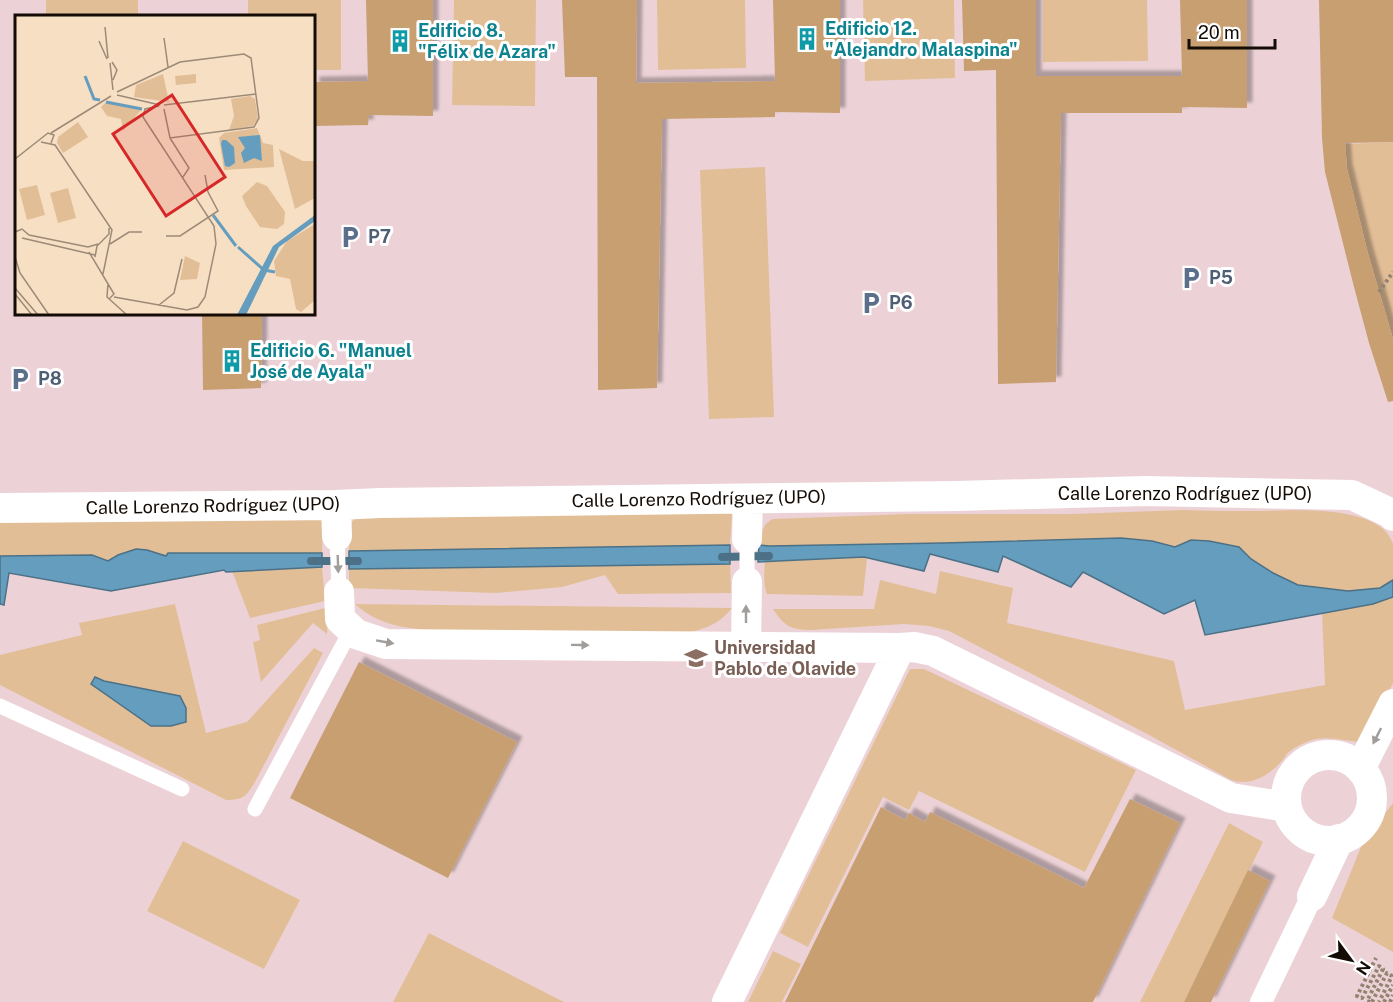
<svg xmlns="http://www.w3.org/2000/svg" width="1393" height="1002" viewBox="0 0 1393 1002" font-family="'Public Sans',sans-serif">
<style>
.education{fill:#ecd2d7;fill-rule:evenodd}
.green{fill:#e2be97}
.water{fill:#649dbe;stroke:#4c7186;stroke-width:1.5}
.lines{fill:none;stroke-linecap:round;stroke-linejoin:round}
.stream{stroke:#4c7186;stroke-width:8}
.building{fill:#c79f71;filter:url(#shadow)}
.path{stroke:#948371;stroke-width:4;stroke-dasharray:3 3;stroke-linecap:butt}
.service{stroke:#fff;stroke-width:15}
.pedestrian{stroke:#fff;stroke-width:22}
.minor{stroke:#fff;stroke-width:30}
.oneway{fill:#a19d9b}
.labels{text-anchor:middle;stroke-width:6;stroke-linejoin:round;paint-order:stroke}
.culture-label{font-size:18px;font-weight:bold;fill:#0d838f;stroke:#fff;text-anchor:start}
.service-label{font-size:18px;font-weight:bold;fill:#4e5e75;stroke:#fff;text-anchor:start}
.street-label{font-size:18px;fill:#130b04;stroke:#fff}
.education-label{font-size:18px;font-weight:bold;fill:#785e54;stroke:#fff;text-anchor:start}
.inset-river{fill:none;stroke:#649dbe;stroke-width:3}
.inset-road{fill:none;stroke:#9c8a77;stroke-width:1.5}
.view{fill:#d62828;fill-opacity:0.15;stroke:#d62828;stroke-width:3}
.inset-edge{fill:none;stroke:#130b04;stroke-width:3}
</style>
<defs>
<filter id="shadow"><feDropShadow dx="5.5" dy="-5.5" stdDeviation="1.5" flood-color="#0004"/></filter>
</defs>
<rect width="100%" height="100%" fill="#f7dfc4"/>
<path class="education" d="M0,0H1393V1002H0ZM16,16H314V314H16Z"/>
<path class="green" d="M46,0H138V16H46Z
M248,0H341V70H314V16H248Z
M454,0H536L535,106L452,105Z
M657,0H745L746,68L658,70Z
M863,0H954L955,78L865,81Z
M1043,0H1147L1148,61L1043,62Z
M1393,142V339L1368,254L1347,169L1345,144Z
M765,167L774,417L709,419L700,170Z
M1183,510C1207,511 1232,511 1257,511C1289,511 1381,503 1393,544C1393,553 1393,570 1393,580L1380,588L1348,591L1298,585L1273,573L1251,559L1239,547L1191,540L1175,547L1152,541L1121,538L943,543L769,546L759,545C761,534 762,524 773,519L909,514H1071Z
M724,512L732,514L730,545L349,551C349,539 346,524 357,517Z
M0,520H323L322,553H168L167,556L112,558L108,561L92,555L0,556Z
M864,557L867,558L863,596L767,594C763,584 764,573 765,562Z
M730,564L731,593L618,594L605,575L562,587L496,593L349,588V569Z
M322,567L325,601L250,618L232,571Z
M940,571L1013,588L1007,623L1174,661L1185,710L1325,685L1322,613L1373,604L1393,597V683L1368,735L1359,742C1342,741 1326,735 1309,741C1302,744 1295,747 1289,752C1285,755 1284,760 1280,763C1267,777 1249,786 1231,780L1149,735L949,631L929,626L904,624L811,630C791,630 784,626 773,609H874L880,580L936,594Z
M175,604L206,733L247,722L314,648L323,653L256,780C247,795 245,800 226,800L0,685V655L82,635L79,623Z
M355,604L732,608C719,625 702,630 681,634L438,631C407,628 380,627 355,604Z
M329,607L327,634L313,623L261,682L253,642L260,640L257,625Z
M910,669H924L1136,770L1085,872L919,791L909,810L883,797L808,947L780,933Z
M1393,803V952L1332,918L1363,842Z
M1229,823L1263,842L1184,1002H1140Z
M183,841L300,900L264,969L147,911Z
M429,933L564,1002H393Z
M773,951L801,964L782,1002H748Z"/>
<path class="water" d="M1121,538L1152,541L1175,547L1191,540L1209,541L1239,547L1251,559L1273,573L1298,585L1348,591L1380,588L1393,580V597L1373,604L1205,635L1195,600L1164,614L1083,572L1071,587L1003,556L998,572L930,554L924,571L864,557L758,562L759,545L769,546L943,543Z
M730,545V564L349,569V551Z
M136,549L147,550L166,556L168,553H322V567L226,572L224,570L111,591L9,573L4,605L0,604V556L92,555L108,561L118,555Z
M95,677L104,681L180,696L186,708V722L171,726H151L91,684Z"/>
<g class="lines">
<path class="stream" d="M722,557L769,556
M311,561H358"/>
</g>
<path class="building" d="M366,0H433V116L369,115L368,125L314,126V82L368,81Z
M562,0H637L636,83L775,81L773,0H840V113L775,112V117L662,119L657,388L598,390L597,77H565Z
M962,0H1036V76H1182L1180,0H1247V108L1182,107V113H1061L1056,382L998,384L996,70L964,71Z
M1319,0H1393V142L1345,143L1347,169L1368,254L1393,339V401L1388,402L1369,343L1354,287L1325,172L1322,138Z
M202,314H262L261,388L203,390Z
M359,662L517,742L448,878L290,798Z
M1130,799L1180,823L1093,1002H785L881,807L905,820L909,813L925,822L930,812L1084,888Z
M1248,870L1270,881L1211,1002H1184Z"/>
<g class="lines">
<path class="path" d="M1379,292L1393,272
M1370,1002L1367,1001L1383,969L1379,966L1362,998L1357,996L1376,958
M1372,1002L1387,973L1392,976L1379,1002
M1384,1002L1393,985
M1390,1002L1393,995"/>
<path class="service" d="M337,536L339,592
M747,582V539
M0,706L182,789
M255,809L351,630"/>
<path class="pedestrian" d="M1261,1002L1312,896"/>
<path class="minor" d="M336,505L337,536
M0,508L336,505L380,503L956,496L1145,491L1352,495L1390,513L1393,516
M747,539L748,499
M339,592L340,619L356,634L386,644L900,648
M746,647L747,582
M1286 798a43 43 0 1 1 86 0a43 43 0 1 1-86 0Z
M1361,767L1393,704
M1312,896L1339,839
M727,1002L900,648L914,647L933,651L1231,798L1287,807"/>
</g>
<defs><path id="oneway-solid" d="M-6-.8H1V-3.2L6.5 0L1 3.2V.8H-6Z" transform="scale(1.5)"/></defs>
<g class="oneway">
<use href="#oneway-solid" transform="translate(338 564) rotate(88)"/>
<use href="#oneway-solid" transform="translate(746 614) rotate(-90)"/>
<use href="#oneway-solid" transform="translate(385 642) rotate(10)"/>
<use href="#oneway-solid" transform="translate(580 645) rotate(1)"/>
<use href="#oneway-solid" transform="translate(1377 736) rotate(117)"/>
</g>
<defs>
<g id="building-bare" transform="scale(1.8)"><path d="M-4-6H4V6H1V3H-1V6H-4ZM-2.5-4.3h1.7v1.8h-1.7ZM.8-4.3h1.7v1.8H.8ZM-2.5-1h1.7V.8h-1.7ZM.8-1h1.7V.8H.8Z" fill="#0f9aa8" stroke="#fff" stroke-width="2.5" paint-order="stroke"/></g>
<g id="parking-bare" transform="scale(1.8)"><path d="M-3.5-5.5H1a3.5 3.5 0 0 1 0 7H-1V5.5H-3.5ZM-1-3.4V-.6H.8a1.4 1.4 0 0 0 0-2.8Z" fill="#5c6f8a" stroke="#fff" stroke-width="2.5" paint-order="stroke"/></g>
<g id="university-bare" transform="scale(1.8)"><path d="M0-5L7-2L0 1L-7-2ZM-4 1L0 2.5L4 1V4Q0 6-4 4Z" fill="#8d6e63" stroke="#fff" stroke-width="2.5" paint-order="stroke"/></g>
</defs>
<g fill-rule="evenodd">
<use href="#building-bare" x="807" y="39"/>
<use href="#building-bare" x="400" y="41"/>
<use href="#parking-bare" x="350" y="237"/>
<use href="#parking-bare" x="1191" y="278"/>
<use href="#parking-bare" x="871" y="303"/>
<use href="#building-bare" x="232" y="361"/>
<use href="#parking-bare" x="20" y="379"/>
<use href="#university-bare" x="696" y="658"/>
</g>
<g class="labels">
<g class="culture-label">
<text x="825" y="35">Edificio 12.<tspan x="825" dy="21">"Alejandro Malaspina"</tspan></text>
<text x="418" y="37">Edificio 8.<tspan x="418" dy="21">"Félix de Azara"</tspan></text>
<text x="250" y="357">Edificio 6. "Manuel<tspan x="250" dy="21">José de Ayala"</tspan></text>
</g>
<g class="service-label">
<text x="368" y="243">P7</text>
<text x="1209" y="284">P5</text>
<text x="889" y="309">P6</text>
<text x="38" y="385">P8</text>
</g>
<g class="street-label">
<text x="1185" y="500">Calle Lorenzo Rodríguez (UPO)</text>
<text transform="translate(699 499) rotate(-1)" y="6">Calle Lorenzo Rodríguez (UPO)</text>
<text transform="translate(213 506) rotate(-1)" y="6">Calle Lorenzo Rodríguez (UPO)</text>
</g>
<g class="education-label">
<text x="714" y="654">Universidad<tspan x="714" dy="21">Pablo de Olavide</tspan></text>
</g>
</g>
<g transform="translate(15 15)">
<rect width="300" height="300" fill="#f7dfc4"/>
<path d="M148,59L154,87L119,82L121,70ZM181,59V68L161,70L160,61ZM235,81L240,84L243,104L238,111L214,115L219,101L216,84ZM91,87L123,92L127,94L108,116L106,104L92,101L86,92ZM63,107L73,122L48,138L42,128L43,122ZM242,113L248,128L258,130L259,152L209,155L204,123L209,118ZM264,134L288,146H300V183L280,194ZM242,167L252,171L270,197L269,209L262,214L245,212L231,191L227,181ZM22,170L30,200L12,205L4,174ZM53,173L61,203L43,208L35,178ZM300,209V285L286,297L281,294L275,264L261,261L259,246L272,226ZM170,241L185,248L182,264L165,265Z" fill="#e2be97"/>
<path d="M245,120L247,146L239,143L229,148L226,138L230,133L223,122ZM211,125L219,132L220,148L214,152L210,151L206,129L207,125ZM300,200V206L264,232L231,300H222L258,231Z" fill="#649dbe"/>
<path class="inset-river" d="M70,61L79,84L85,85M91,87L127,94M198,200L221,231M223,232L249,255L260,257"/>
<path class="inset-road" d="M90,12L93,43M149,23L153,52M84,26L92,44M97,47L102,55L98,65M95,48L98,75M102,77L165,47L229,39L236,43L244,103L239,112L155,123L149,94M102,80L145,90M149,90L241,79M36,118L96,81M155,123L174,153L168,162M26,127L40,130L97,215L88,259M0,144L33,118L39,120L36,128M0,217L7,214L14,220L73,232L83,229M151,221H165L203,196L193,177L190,160M7,223L80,240M95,229L114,217H127M74,237L99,279L94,284M0,242L5,258L34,300M80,242L82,231L94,219V213M93,268L92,282L112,300M0,273L23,300M0,279L17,300M99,282L172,295L183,292L190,282L201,229L199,211L128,102L130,94L144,91M144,290L159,278L167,244"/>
<path class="view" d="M157,80L210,162L151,201L98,119Z"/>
<rect width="300" height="300" class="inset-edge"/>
</g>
<g transform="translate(1351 960) rotate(123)" stroke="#ffffff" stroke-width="4.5" paint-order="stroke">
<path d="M0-4.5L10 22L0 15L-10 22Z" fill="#130b04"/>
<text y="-9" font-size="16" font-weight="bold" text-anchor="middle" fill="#130b04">N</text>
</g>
<path d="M1189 39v9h86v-9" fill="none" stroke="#130b04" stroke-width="3"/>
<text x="1198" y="39" font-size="18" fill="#130b04" stroke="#ffffff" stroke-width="4.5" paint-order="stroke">20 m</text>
</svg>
